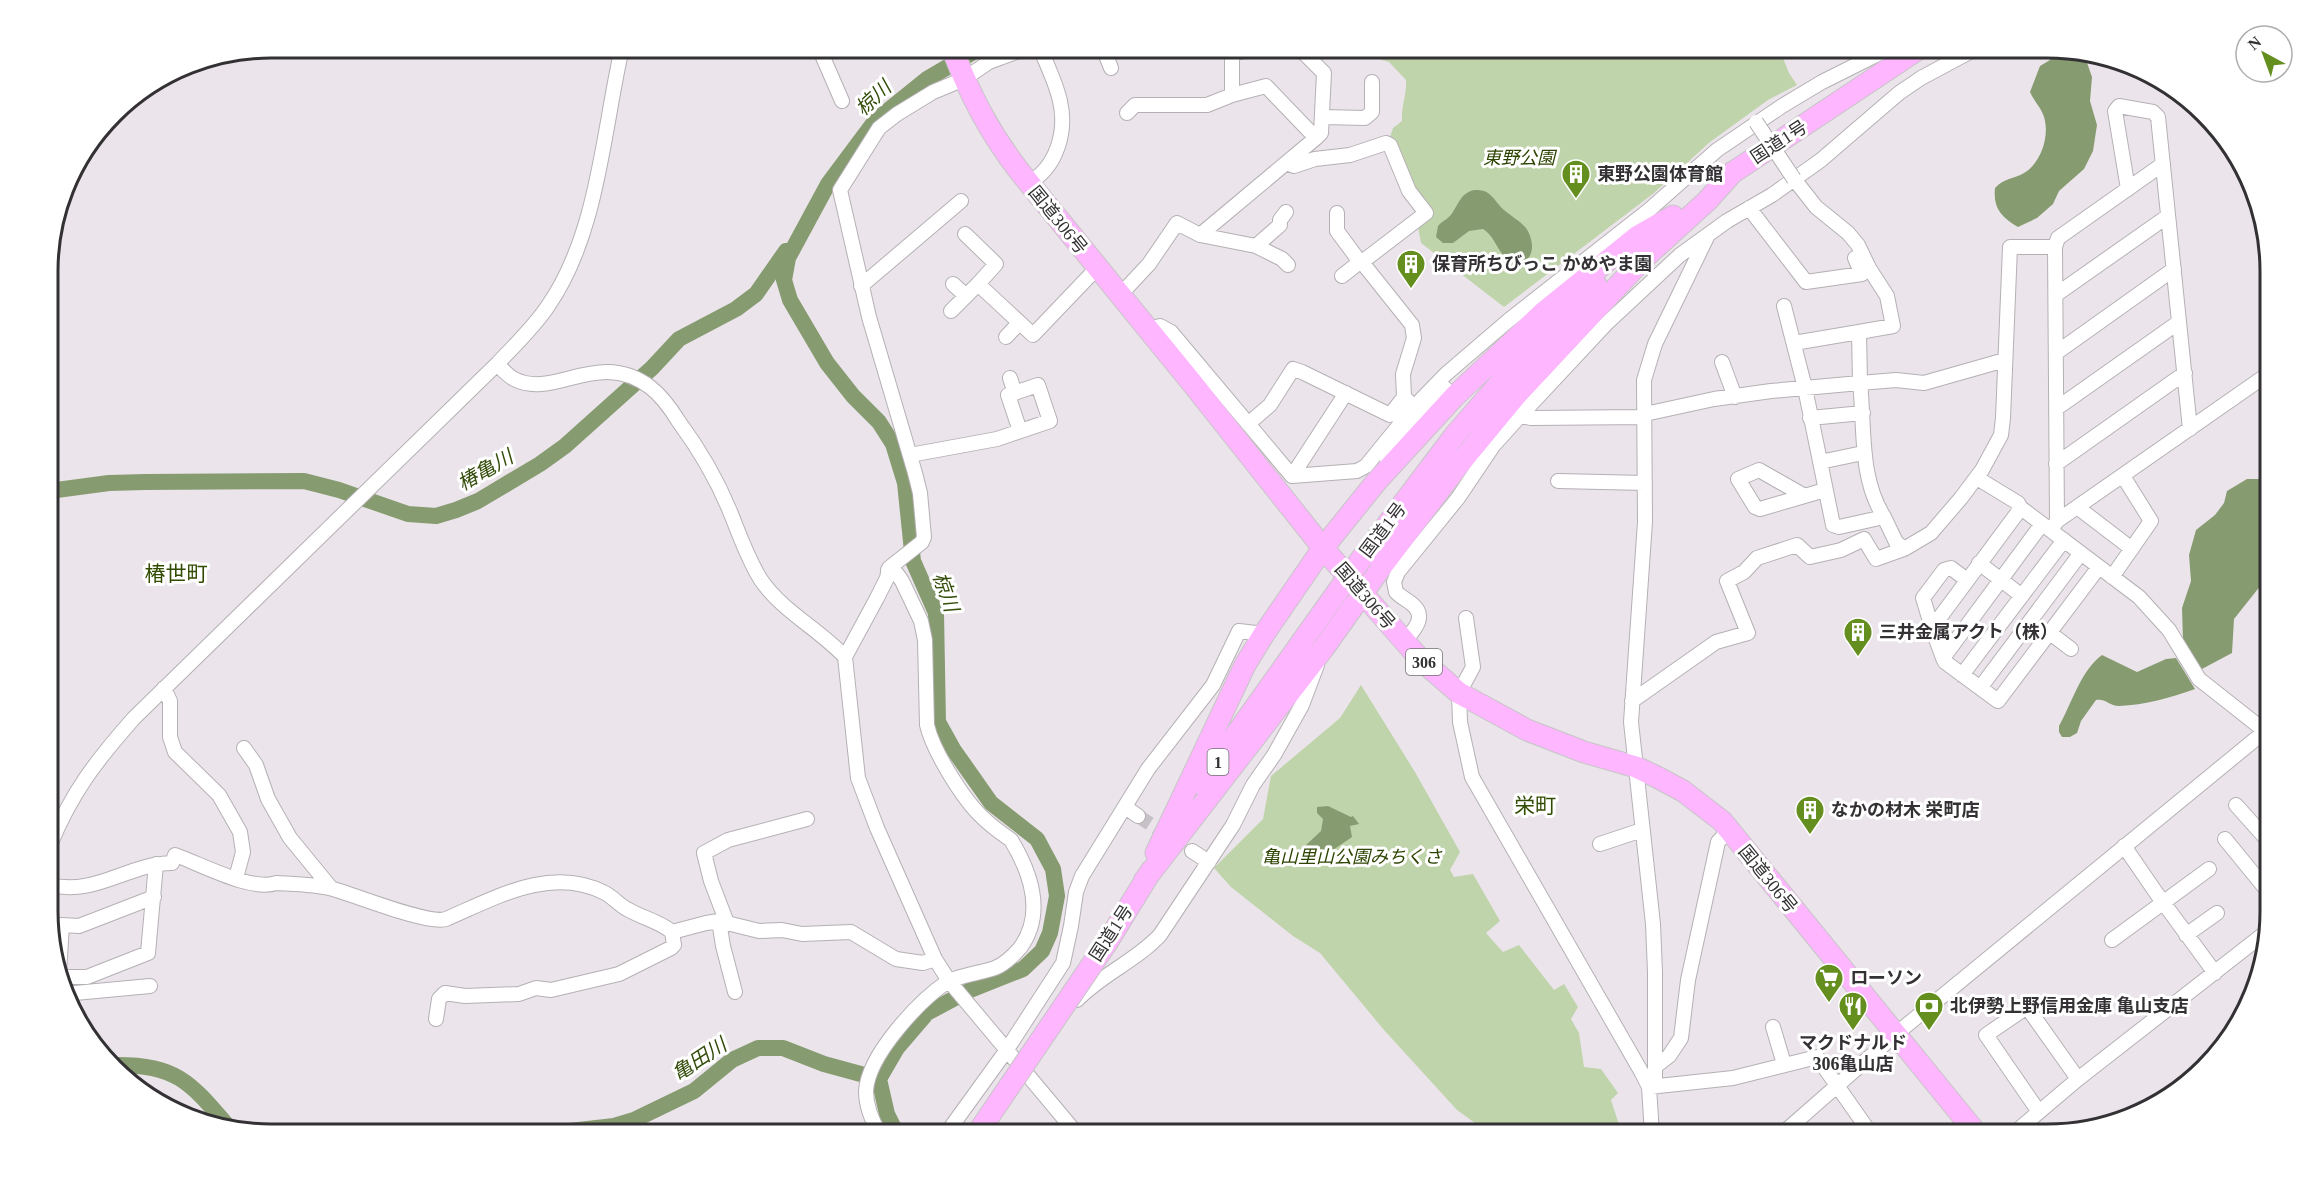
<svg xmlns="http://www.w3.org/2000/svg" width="2318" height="1182" viewBox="0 0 2318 1182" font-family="'Times New Roman','Noto Sans JP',serif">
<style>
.green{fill:#c0d4ab}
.water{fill:#879b71}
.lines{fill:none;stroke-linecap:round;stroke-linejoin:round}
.river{stroke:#879b71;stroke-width:16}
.minor-tunnel{stroke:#c6c1c6;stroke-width:14;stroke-dasharray:14 7;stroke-linecap:butt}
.minor-casing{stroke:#b5b0b4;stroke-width:16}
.highway-casing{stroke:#c6c5c6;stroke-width:23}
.minor{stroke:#fff;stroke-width:14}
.highway{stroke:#feb6ff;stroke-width:21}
.minor-bridge-casing{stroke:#b5b0b4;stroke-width:16;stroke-linecap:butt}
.highway-bridge-casing{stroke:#c6c5c6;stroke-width:23;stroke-linecap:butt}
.minor-bridge{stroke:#fff;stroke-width:14}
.highway-bridge{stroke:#feb6ff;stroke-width:21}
.labels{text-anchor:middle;stroke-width:6;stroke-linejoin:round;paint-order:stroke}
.shield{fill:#fff;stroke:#706f70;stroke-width:1.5}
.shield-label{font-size:16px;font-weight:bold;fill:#333133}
.street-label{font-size:18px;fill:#333133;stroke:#fff}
.park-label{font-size:18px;font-style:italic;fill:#2c4400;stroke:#fff}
.poi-label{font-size:18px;font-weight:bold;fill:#333133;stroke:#fff;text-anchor:start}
.water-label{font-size:20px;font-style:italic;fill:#344d0a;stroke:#fff}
.quarter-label{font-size:21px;fill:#314b00;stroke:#fff}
.rim{fill:none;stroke:#333133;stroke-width:3}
</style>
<rect width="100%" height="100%" fill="#ebe5eb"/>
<path class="green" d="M1369,48H1794L1781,53L1789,73L1797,85L1768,100L1710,142L1654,193L1504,307L1421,243L1418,227L1421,211L1390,137L1393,128L1402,121C1401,106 1407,94 1406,80L1389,62L1382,60Z
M1361,685L1415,772L1460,852L1450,870L1454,877L1473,874L1500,921L1486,933L1503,952L1519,945L1554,990L1564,984L1578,1007L1571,1019L1579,1033L1584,1067L1601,1069L1618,1093L1611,1100L1622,1134H1490L1457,1110L1384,1030L1320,953L1293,936L1231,887L1214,868L1263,819L1271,776L1340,718Z"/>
<path class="water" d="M2055,50L2085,57L2092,77L2090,101L2097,125L2093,151L2084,169L2059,191L2053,204L2037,218L2018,227C2001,217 1993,208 1995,188C2004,178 2014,179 2024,173C2041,163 2050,136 2044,117C2042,109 2034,101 2030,92L2040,66L2050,60Z
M1474,190C1480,190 1483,190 1488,193C1494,197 1498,205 1504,210C1511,216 1520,221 1526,228C1533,238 1536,256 1523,262C1502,271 1498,237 1483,229L1469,231L1453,243H1443L1436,237L1438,226C1441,222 1446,220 1450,216C1459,205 1459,194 1474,190Z
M2247,479H2260L2269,482V575L2234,619L2232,653L2200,670L2183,641L2182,608L2191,581L2189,555L2196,530L2215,515L2224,503L2227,491Z
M2102,655L2137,672L2166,659L2176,658L2195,689C2170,698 2145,705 2119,706C2109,706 2106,698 2096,700L2081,721L2077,733L2070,737H2062L2059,732V726C2072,703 2081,670 2102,655Z
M1328,806L1351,817L1353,816L1359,824L1350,826L1352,837L1330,852L1327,851L1315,858L1306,853L1305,846L1321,831L1323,819L1317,813V807Z"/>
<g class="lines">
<path class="river" d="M49,491L109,483L145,482L304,481L339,490L408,514L436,516L456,510L478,501L540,464L565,446L652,368L679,339L736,309L756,294L786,251
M117,1065C176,1065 190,1082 226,1124
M543,1134L614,1126L634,1120L694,1091L732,1060L758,1048H783L824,1064L879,1079
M897,1134L887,1114L879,1079L897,1048L927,1013L970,990L1023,969L1042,951L1050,933L1057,896L1053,869L1037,839L991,803L953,749L938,722L936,613L913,561L905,483L893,444L879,422L853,396L827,363L790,300L784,280L788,258L828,184L875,121L927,79L980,48"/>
<path class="minor-tunnel" d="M1138,816L1192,851"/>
<g class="minor-casing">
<path id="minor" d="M819,48L842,101
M1103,48L1111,68
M1299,48L1324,73L1321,133L1316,138
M1232,95V54L1257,48
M1323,117L1365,118L1372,112V82
M1286,163L1294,166L1315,159L1350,155L1386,143L1390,145L1409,191L1426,213L1362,262
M1028,183C1057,168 1067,131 1060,101C1056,83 1047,65 1040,48
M2128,189L2115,111L2119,106L2153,112L2158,117L2190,429
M1749,208L1806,282L1862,274L1855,258
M1337,213V231L1360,262
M965,234L996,264L978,284
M1200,235L1256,246L1280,225V220L1286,212
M1256,246L1282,259L1288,265
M1342,276L1361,261L1412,325L1414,338L1403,374L1404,397
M953,284L966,296
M861,286L961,201
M2057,294L2168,216
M1120,295L1149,264L1177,223L1200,235L1316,138L1266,86L1232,95L1207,105H1135L1127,113
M1784,306L1805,388L1833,525L1839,527L1884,517C1859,477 1865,429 1860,383L1896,380L1924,383L2005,360
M951,311L978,284L1033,335L1097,268
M1148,329L1160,326L1171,332L1292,476L1357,471L1366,466L1414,407L1446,374L1509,320L1649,210L1717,150L1782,106L1822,82L1890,48
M1006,337L1019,323
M1794,343L1859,332
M2056,353L2174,269
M1722,362L1735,397
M497,364C502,369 507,375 514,379C554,400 598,348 650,387C662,396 671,409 679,422C699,449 716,478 729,509C739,533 747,558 761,580C783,612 819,629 845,657L858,778L877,828L935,959L949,981L1077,1134
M1010,378L1015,393
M2057,408L2179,322
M1645,414L1714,399L1771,391L1860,383L1859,332L1893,326L1887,296L1869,268L1858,245L1848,233L1816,207L1794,179
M1520,416L1531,418L1644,417
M1810,418L1863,413
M1248,424L1270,405L1293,369L1302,372L1390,415L1404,397L1414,407
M910,455L997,439L1050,421L1038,385L1008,395L1020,431
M1387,459L1411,427L1445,388
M1820,462L1863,453
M2056,464L2185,373
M1292,476L1346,393
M1977,478L2018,503L2021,508L2139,597L2169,630L2199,679L2270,735
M1558,481L1645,483
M1803,495L1759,470L1738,479L1755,507L1760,509L1825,490
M2077,507L2132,549
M1884,517L1896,542L1904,549L1931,533L1961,498L1982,470L2001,435L2003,418L2010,247H2055
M2057,521L2055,247L2058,238L2163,164
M2042,524L1943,658L1945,662L1998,701L2099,567
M2053,527L2057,521L2268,374
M1979,563L2022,596
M2112,577L2151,521L2123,476
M1466,618L1473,667L1459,693L1460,722L1472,777L1642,1073L1649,1087L1652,1134
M1932,628L1923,598L1944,570L1951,568L1967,580
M2050,633L2071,649
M1404,642C1413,631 1428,617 1412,604C1407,600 1401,597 1396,592L1394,582L1398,572L1458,498L1493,446L1520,416L1606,324L1680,255L1727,221L1772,195L1821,160L1899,93L1921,78L1977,48
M845,657L877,598L887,578L889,568L922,542L924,537L920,493L915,473L869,317L840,190L879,128L897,114L933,92L964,79L989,62L1027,48
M1943,658L1932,628L2021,508
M1962,675L2064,540
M164,688L170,701V737L175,752L219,795L240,832L243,852L236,878
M1980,688L2081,553
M1632,701L1716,642L1748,633L1727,581L1744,572L1757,558L1797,545L1810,557L1841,550L1864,539L1876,559L1904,549
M244,748L256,765L268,799L290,838L331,888
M2236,805L2270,843
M1125,807L1138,816
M2225,839L2270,894
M1600,844L1642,830
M50,845C72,792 96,761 134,718L497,364C515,345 534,327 548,306C598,234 603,131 622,48
M2124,846L2157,894L2215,973
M1192,851L1209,862
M50,885C96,896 127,864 172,863L175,855C201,864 252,892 276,883C294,884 315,884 333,889C355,895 428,925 446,919C495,898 551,865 605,893C613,897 619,905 627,909C642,918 659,921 672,932L706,923L719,921L759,931L782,930L802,934L851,932L896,959L923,963L935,959
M719,921L723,946L735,992
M727,923L711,881L704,853L728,840L807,819
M2186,935L2217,913
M2112,940L2209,869
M59,973L62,925L79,926L154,897
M60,977H87L148,953L156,864
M64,994L150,986
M1077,1000C1102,974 1136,961 1160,935L1233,825L1253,785L1274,755L1302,705L1317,665
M436,1019L439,999L445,993L465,996L519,994L536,988L551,990L619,974L671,948L674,945L672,932
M1773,1027L1784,1064
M1656,1066L1669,1056L1681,1038L1688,980L1718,842L1729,830
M1655,1086V972L1653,924L1631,722L1645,522L1644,380L1655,344L1708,235
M1649,1087L1733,1078L1817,1057L1871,1134
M2039,1112L1986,1035L2027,1007L2078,1079
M880,1134C872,1121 866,1107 866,1091C868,1055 919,1001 947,982C954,977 984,972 995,968C1005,964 1013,956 1020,948C1045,914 1031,873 1011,840C1001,833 991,826 982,817C963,799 933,751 927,725L925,640L921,621L902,581L897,574L888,570
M946,1134L1006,1051L1063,963L1071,926L1076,892L1082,876L1148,769L1213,685L1239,631L1264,634
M1782,1134L1896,1034L2269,728
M2013,1134L2078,1079L2265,933"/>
</g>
<g class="highway-casing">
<path id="highway" d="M952,48C970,95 989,132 1020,172L1192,383L1323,548L1420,659L1459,693L1527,730L1584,752L1636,767L1655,776L1683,791L1722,821L1977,1134
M1723,179L1920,48
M1362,558L1455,435L1507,375L1596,285
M1203,785L1232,740L1338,591
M1156,853L1245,665L1264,634L1323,548L1376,482L1454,397L1544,312L1638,236L1673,216
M1144,881L1323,649L1382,566L1460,463L1517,394L1642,260L1707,201L1733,172
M1108,941L1151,871"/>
</g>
<use href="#minor" class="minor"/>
<use href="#highway" class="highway"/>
<g class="minor-bridge-casing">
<path id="minor-bridge" d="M1756,122L1794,179"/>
</g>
<g class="highway-bridge-casing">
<path id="highway-bridge" d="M1338,591L1362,558
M977,1134L1108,941"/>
</g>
<use href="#minor-bridge" class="minor-bridge"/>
<use href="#highway-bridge" class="highway-bridge"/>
</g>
<defs>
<g id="building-pin" transform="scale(1.5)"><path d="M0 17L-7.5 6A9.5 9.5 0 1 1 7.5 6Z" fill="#648e1e" stroke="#fff"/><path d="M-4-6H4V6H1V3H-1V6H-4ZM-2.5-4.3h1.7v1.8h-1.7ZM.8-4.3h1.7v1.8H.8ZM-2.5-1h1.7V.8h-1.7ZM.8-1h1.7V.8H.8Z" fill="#fff"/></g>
<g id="supermarket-pin" transform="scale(1.5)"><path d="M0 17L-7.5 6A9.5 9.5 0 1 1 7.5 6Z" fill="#648e1e" stroke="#fff"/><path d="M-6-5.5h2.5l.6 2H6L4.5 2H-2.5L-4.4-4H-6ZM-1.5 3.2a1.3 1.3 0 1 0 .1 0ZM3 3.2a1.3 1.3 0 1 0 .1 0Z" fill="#fff"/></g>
<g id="restaurant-pin" transform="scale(1.5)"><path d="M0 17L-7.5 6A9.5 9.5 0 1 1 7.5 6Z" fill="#648e1e" stroke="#fff"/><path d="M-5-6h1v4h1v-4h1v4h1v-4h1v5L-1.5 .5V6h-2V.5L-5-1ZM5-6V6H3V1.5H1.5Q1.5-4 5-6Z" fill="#fff"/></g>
<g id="bank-pin" transform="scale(1.5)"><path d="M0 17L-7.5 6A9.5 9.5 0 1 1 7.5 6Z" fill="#648e1e" stroke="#fff"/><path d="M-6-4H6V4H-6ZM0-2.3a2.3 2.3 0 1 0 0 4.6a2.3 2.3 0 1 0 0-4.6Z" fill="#fff"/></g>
</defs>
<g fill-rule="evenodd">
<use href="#building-pin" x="1576" y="174"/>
<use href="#building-pin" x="1411" y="264"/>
<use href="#building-pin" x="1858" y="632"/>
<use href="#building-pin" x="1810" y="810"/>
<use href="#supermarket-pin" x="1829" y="978"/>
<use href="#restaurant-pin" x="1853" y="1006"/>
<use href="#bank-pin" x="1929" y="1006"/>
</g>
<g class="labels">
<g class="shield">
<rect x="1406" y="649" width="36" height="26" rx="4.5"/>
<rect x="1207.5" y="749" width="21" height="26" rx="4.5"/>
</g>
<g class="shield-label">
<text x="1424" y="668">306</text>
<text x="1218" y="768">1</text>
</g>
<g class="street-label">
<text transform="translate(1779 142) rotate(-33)" y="6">国道1号</text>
<text transform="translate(1058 220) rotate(51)" y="6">国道306号</text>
<text transform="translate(1383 530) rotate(-53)" y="6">国道1号</text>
<text transform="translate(1365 596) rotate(49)" y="6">国道306号</text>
<text transform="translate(1768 879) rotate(51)" y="6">国道306号</text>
<text transform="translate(1111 933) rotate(-57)" y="6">国道1号</text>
</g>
<g class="park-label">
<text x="1519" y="164">東野公園</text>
<text x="1352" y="863">亀山里山公園みちくさ</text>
</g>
<g class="poi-label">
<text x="1597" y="180">東野公園体育館</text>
<text x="1432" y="270">保育所ちびっこ かめやま園</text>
<text x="1879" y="638">三井金属アクト（株）</text>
<text x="1831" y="816">なかの材木 栄町店</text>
<text x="1850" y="984">ローソン</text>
<text x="1950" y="1012">北伊勢上野信用金庫 亀山支店</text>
<text x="1853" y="1049" text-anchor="middle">マクドナルド<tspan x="1853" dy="21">306亀山店</tspan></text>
</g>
<g class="water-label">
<text transform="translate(873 98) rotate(-43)" y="7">椋川</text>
<text transform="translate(485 470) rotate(-30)" y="7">椿亀川</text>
<text transform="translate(946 592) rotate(71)" y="7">椋川</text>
<text transform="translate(699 1059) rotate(-33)" y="7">亀田川</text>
</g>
<g class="quarter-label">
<text x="176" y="581">椿世町</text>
<text x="1535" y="813">栄町</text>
</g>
</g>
<path d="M0 0H2318V1182H0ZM271 58H2047A213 213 0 0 1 2260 271V911A213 213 0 0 1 2047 1124H271A213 213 0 0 1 58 911V271A213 213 0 0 1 271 58Z" fill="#fff" fill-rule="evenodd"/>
<path class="rim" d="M271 58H2047A213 213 0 0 1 2260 271V911A213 213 0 0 1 2047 1124H271A213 213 0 0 1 58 911V271A213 213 0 0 1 271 58Z"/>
<g transform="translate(2264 54) rotate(319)"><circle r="28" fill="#ffffff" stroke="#adadad" stroke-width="1.5"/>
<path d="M0-4.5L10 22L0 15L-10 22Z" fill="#648e1e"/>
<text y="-9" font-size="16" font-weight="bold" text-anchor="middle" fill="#333133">N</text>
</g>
</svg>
